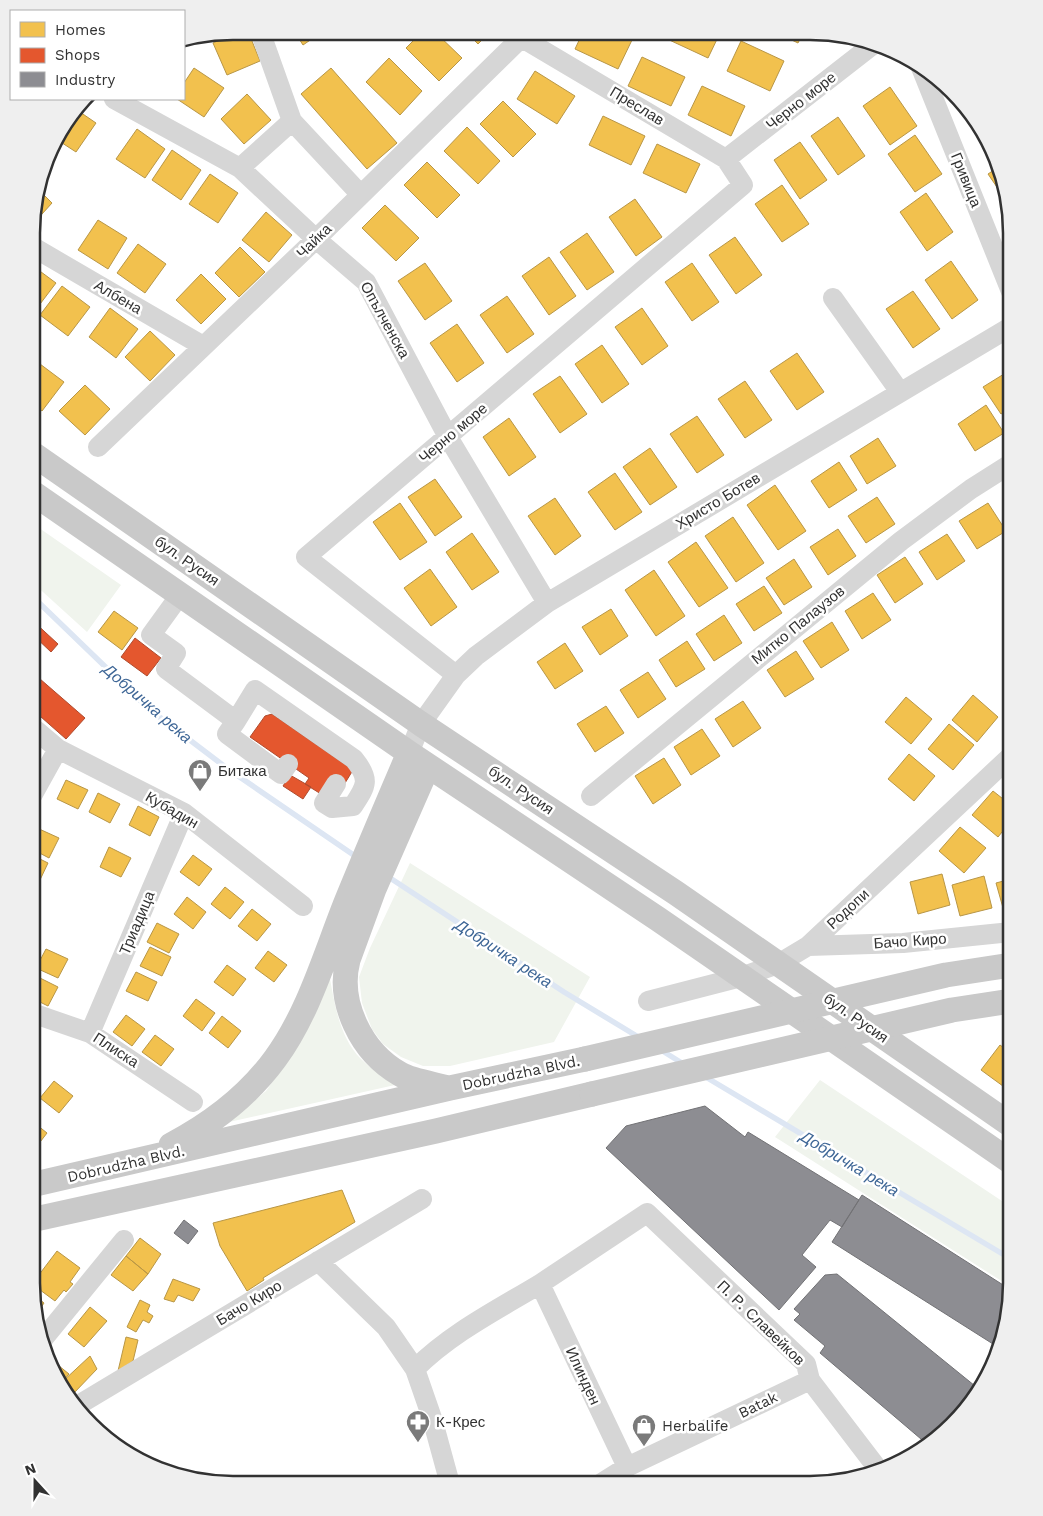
<svg xmlns="http://www.w3.org/2000/svg" width="1043" height="1516" viewBox="0 0 1043 1516" font-family="'Work Sans',sans-serif">
<style>
.green{fill:#f0f4ed}
.homes{fill:#f2c14e;stroke:#b89646}
.shops{fill:#e4572e;stroke:#af4c2f}
.industry{fill:#8d8d92;stroke:#727275}
.lines{fill:none;stroke-linecap:round;stroke-linejoin:round}
.stream{stroke:#dde6f3;stroke-width:5.5}
.minor{stroke:#d6d6d6;stroke-width:20}
.major{stroke:#c9c9c9;stroke-width:25}
.major-bridge{stroke:#c9c9c9;stroke-width:25}
.labels{text-anchor:middle;stroke-width:5;stroke-linejoin:round;paint-order:stroke}
.street-label{font-size:15px;fill:#323232;stroke:#fff}
.poi-label{font-size:15px;fill:#323232;stroke:#fff;text-anchor:start}
.water-label{font-size:16px;font-style:italic;fill:#3e6696;stroke:#fff}
.rim{fill:none;stroke:#323232;stroke-width:2.5}
</style>
<rect width="100%" height="100%" fill="#fff"/>
<path class="green" d="M32,523L121,585L87,632L32,582Z
M410,863L590,977L554,1042L450,1066H423L401,1057L383,1044L372,1029L362,1003L359,977L370,948Z
M330,979C335,1006 340,1038 361,1059C371,1069 383,1077 395,1085L229,1122L266,1091L297,1047Z
M820,1080L1011,1207V1287L775,1137Z"/>
<path class="homes" d="M241,31H248L260,61L227,75L213,43Z
M294,31L322,32L303,45Z
M422,32H435L462,58L439,81L406,48Z
M466,32H490L478,44Z
M583,32H616L632,40L618,69L575,49Z
M668,33H720L708,58L665,38Z
M777,33H803L798,43Z
M741,41L784,61L770,91L727,71Z
M642,57L685,77L671,106L628,86Z
M389,58L422,91L400,115L366,82Z
M194,68L224,88L204,117L177,99H184V83Z
M331,68L397,143L367,169L301,94Z
M535,71L575,96L557,124L517,99Z
M702,86L745,106L731,136L688,115Z
M890,87L917,126L890,145L863,106Z
M247,94L271,120L244,144L221,119Z
M503,101L536,134L513,157L480,124Z
M77,110L96,123L76,152L56,139L58,132Z
M603,116L645,136L631,165L589,145Z
M838,117L865,156L838,175L811,136Z
M467,127L500,161L478,184L444,151Z
M137,129L165,149L145,178L116,159Z
M915,135L942,174L915,192L888,154Z
M800,142L827,180L800,199L774,160Z
M657,144L700,164L686,193L643,173Z
M172,150L201,170L181,200L152,180Z
M427,162L460,195L437,218L404,185Z
M997,168L1003,196L988,174Z
M210,174L238,193L218,223L189,204Z
M782,185L809,224L782,242L755,204Z
M39,190L52,203L33,224V206Z
M926,193L953,232L927,251L900,212Z
M635,199L662,237L636,256L609,217Z
M385,205L419,238L396,261L362,228Z
M266,212L292,235L269,262L242,240Z
M98,220L127,238L108,269L78,250Z
M587,233L614,272L587,290L560,252Z
M735,237L762,275L736,294L709,255Z
M138,244L166,264L145,293L117,273Z
M240,247L265,272L239,297L215,273Z
M549,257L576,296L549,315L522,276Z
M951,261L978,300L952,319L925,280Z
M425,263L452,301L425,320L398,281Z
M692,263L719,302L692,321L665,282Z
M33,266L56,283L34,312L33,311Z
M201,274L226,299L201,324L176,300Z
M62,286L90,307L68,336L40,315Z
M913,291L940,329L913,348L886,309Z
M507,296L534,334L507,353L480,315Z
M110,308L138,329L116,358L89,337Z
M642,308L668,346L642,365L615,327Z
M457,324L484,363L457,382L430,343Z
M150,331L175,355L150,381L125,357Z
M602,345L629,384L602,403L575,364Z
M797,353L824,392L797,410L770,371Z
M36,361L64,382L42,411L33,404V365Z
M1012,369V407L1001,414L983,387Z
M560,376L587,414L560,433L533,394Z
M745,381L772,420L745,438L718,399Z
M85,385L110,409L85,435L59,411Z
M986,405L1004,433L975,451L958,424Z
M697,416L724,455L697,473L670,434Z
M509,418L536,457L509,476L483,437Z
M878,438L896,466L867,484L850,456Z
M650,448L677,487L650,505L623,467Z
M839,462L857,490L829,508L811,481Z
M615,473L642,512L615,530L588,492Z
M435,479L462,517L435,536L408,497Z
M775,485L806,531L778,550L747,505Z
M877,497L895,524L866,543L848,516Z
M555,498L581,536L555,555L528,516Z
M400,503L427,542L400,560L373,522Z
M988,503L1006,531L977,549L959,521Z
M733,517L764,563L736,582L705,536Z
M838,529L856,556L828,575L810,547Z
M472,533L499,572L472,590L446,552Z
M947,534L965,561L937,580L919,552Z
M696,542L728,588L699,607L668,562Z
M905,557L923,584L895,603L877,575Z
M794,559L812,587L784,605L766,578Z
M430,569L457,607L431,626L404,588Z
M654,570L685,616L656,636L625,590Z
M764,586L782,613L754,631L736,604Z
M873,593L891,620L862,639L845,611Z
M611,609L628,636L600,655L582,627Z
M114,611L138,628L122,650L98,632Z
M724,615L742,643L714,661L696,634Z
M832,622L849,650L821,668L803,641Z
M687,641L705,669L676,687L659,660Z
M565,643L583,671L555,689L537,662Z
M796,651L814,679L785,697L767,670Z
M648,672L666,699L638,718L620,690Z
M973,695L998,717L977,742L952,720Z
M906,697L932,719L911,744L885,722Z
M743,701L761,728L733,747L715,719Z
M606,706L624,733L595,752L577,724Z
M949,724L974,745L953,770L928,749Z
M702,729L720,756L691,775L674,747Z
M909,754L935,776L914,801L888,779Z
M664,758L681,785L653,804L635,776Z
M66,780L88,790L78,809L57,799Z
M993,791L1012,806L1011,821L998,837L972,815Z
M98,793L120,804L110,823L89,812Z
M138,806L159,817L150,836L129,825Z
M960,827L986,848L964,873L939,851Z
M37,828L59,838L49,858L32,849V838Z
M109,847L131,858L121,877L100,867Z
M32,855L48,863L39,882L32,878Z
M193,855L212,869L199,886L180,872Z
M942,874L950,905L918,914L910,882Z
M984,876L992,908L960,916L952,885Z
M1011,879V913L1005,915L996,883Z
M225,887L244,902L230,919L211,904Z
M187,897L206,912L193,929L174,914Z
M252,909L271,924L257,941L238,926Z
M157,923L179,934L169,953L147,942Z
M150,947L171,957L162,976L140,966Z
M46,949L68,959L58,978L36,968Z
M268,951L287,965L274,982L255,968Z
M227,965L246,979L233,996L214,982Z
M136,972L157,982L148,1001L126,991Z
M36,976L58,987L48,1006L32,998V985Z
M196,999L215,1013L202,1031L183,1016Z
M126,1015L145,1029L132,1046L113,1032Z
M222,1016L241,1031L228,1048L209,1033Z
M155,1035L174,1049L161,1066L142,1052Z
M1000,1045L1011,1053V1082L1007,1089L981,1070Z
M54,1081L73,1096L59,1113L40,1098Z
M32,1121L47,1133L34,1150L31,1148Z
M342,1190L355,1222L263,1278L264,1280L247,1291L220,1246L213,1223Z
M140,1238L161,1254L148,1274L126,1256Z
M57,1251L80,1268L70,1282L73,1284L66,1292L64,1290L55,1301L32,1284Z
M126,1256L148,1274L133,1291L111,1275Z
M173,1279L200,1289L193,1301L178,1295L174,1302L164,1299Z
M34,1295L44,1303L38,1312Z
M140,1300L150,1305L147,1312L153,1316L149,1323L143,1320L136,1332L127,1327Z
M90,1307L107,1321L84,1347L68,1334Z
M126,1337L138,1340L133,1361L118,1371Z
M90,1356L97,1369L73,1394L61,1383Z
M48,1357L69,1374L60,1384L52,1372Z"/>
<path class="shops" d="M32,620L58,644L51,652L32,634Z
M135,638L161,658L147,676L121,657Z
M32,672L85,718L66,739L32,709Z
M272,714L353,770L342,788L321,794L305,784L309,778L250,737L265,716Z
M290,775L311,787L303,799L283,786Z"/>
<path class="industry" d="M705,1106L745,1137L748,1132L859,1200L842,1227L830,1220L802,1255L816,1267L779,1310L606,1148L626,1126Z
M862,1195L1011,1290L1006,1324L993,1344L832,1242Z
M184,1220L198,1231L188,1244L174,1233Z
M837,1274L980,1390L978,1395L943,1435L928,1445L820,1353L825,1346L794,1320L800,1314L794,1309L825,1275Z"/>
<g class="lines">
<path class="stream" d="M32,596L149,709L228,769L358,858
M387,876L564,992L640,1038
M661,1050L685,1065
M704,1076L1011,1259"/>
<path class="minor" d="M260,31L292,121L361,195
M920,65L1012,294
M114,99L240,168L316,239L366,282L448,437L547,603
M726,159L875,43
M240,168L292,121
M33,247L203,346
M833,298L900,392
M98,447L316,239L527,32
M180,595L151,635L176,653L166,669L236,721L227,734L281,774L288,764
M456,675L306,557L743,185L726,159L522,38
M236,721L255,690L354,759C371,780 366,786 353,806L332,808L324,803L336,784
M32,727L58,749L184,813L303,906
M409,753L421,724L456,675L476,656L547,603L1012,326
M32,796L58,749
M591,796L901,541L971,489L1012,463
M808,946L903,943L1011,932
M648,1001L741,977L778,964L808,946L1012,755
M32,1013L90,1033L193,1102
M90,1033L184,813
M318,1261L386,1327L415,1369L432,1418L450,1484
M540,1284L647,1213L806,1364L810,1380L878,1469
M44,1338L124,1240
M415,1369C451,1333 497,1310 540,1284L627,1467
M75,1407L422,1199
M600,1484L627,1467L810,1380"/>
<path class="major" d="M33,454L421,724L676,893L1011,1125
M33,493L409,753L658,919L1011,1162
M428,766L374,889L348,960C337,1002 361,1052 400,1074C412,1081 434,1084 448,1088
M171,1145C211,1124 248,1096 275,1059C309,1013 326,952 347,900C367,851 388,802 409,753
M31,1185L450,1088L585,1059
M31,1220L436,1131L592,1094"/>
<path class="major-bridge" d="M585,1059L946,975L1011,965
M592,1094L952,1010L1011,1001"/>
</g>
<defs>
<g id="shop-pin" transform="scale(1.25)"><path d="M0 17L-7.5 6A9.5 9.5 0 1 1 7.5 6Z" fill="#7a7a7a" stroke="#fff"/><path d="M-5-2.5h2.3a2.7 3.5 0 0 1 5.4 0H5L5.5 6h-11ZM-1.5-2.5h3a1.5 2.3 0 0 0-3 0Z" fill="#fff"/></g>
<g id="pharmacy-pin" transform="scale(1.25)"><path d="M0 17L-7.5 6A9.5 9.5 0 1 1 7.5 6Z" fill="#7a7a7a" stroke="#fff"/><path d="M-2-6h4v4h4v4h-4v4h-4v-4h-4v-4h4Z" fill="#fff"/></g>
</defs>
<g fill-rule="evenodd">
<use href="#shop-pin" x="200" y="771"/>
<use href="#pharmacy-pin" x="418" y="1422"/>
<use href="#shop-pin" x="644" y="1426"/>
</g>
<g class="labels">
<g class="street-label">
<text transform="translate(801 101) rotate(-38)" y="5">Черно море</text>
<text transform="translate(637 106) rotate(31)" y="5">Преслав</text>
<text transform="translate(966 180) rotate(68)" y="5">Гривица</text>
<text transform="translate(314 241) rotate(-44)" y="5">Чайка</text>
<text transform="translate(118 297) rotate(30)" y="5">Албена</text>
<text transform="translate(385 320) rotate(61)" y="5">Опълченска</text>
<text transform="translate(453 433) rotate(-40)" y="5">Черно море</text>
<text transform="translate(718 501) rotate(-31)" y="5">Христо Ботев</text>
<text transform="translate(187 561) rotate(35)" y="5">бул. Русия</text>
<text transform="translate(798 625) rotate(-39)" y="5">Митко Палаузов</text>
<text transform="translate(521 790) rotate(34)" y="5">бул. Русия</text>
<text transform="translate(172 810) rotate(30)" y="5">Кубадин</text>
<text transform="translate(848 909) rotate(-43)" y="5">Родопи</text>
<text transform="translate(137 923) rotate(-67)" y="5">Триадица</text>
<text transform="translate(910 941) rotate(-4)" y="5">Бачо Киро</text>
<text transform="translate(856 1018) rotate(35)" y="5">бул. Русия</text>
<text transform="translate(116 1050) rotate(33)" y="5">Плиска</text>
<text transform="translate(521 1073) rotate(-12)" y="5">Dobrudzha Blvd.</text>
<text transform="translate(126 1164) rotate(-13)" y="5">Dobrudzha Blvd.</text>
<text transform="translate(249 1303) rotate(-31)" y="5">Бачо Киро</text>
<text transform="translate(761 1323) rotate(44)" y="5">П. Р. Славейков</text>
<text transform="translate(583 1376) rotate(65)" y="5">Илинден</text>
<text transform="translate(758 1405) rotate(-26)" y="5">Batak</text>
</g>
<g class="poi-label">
<text x="218" y="776">Битака</text>
<text x="436" y="1427">К-Крес</text>
<text x="662" y="1431">Herbalife</text>
</g>
<g class="water-label">
<text transform="translate(148 703) rotate(41)" y="6">Добричка река</text>
<text transform="translate(504 953) rotate(33)" y="6">Добричка река</text>
<text transform="translate(850 1163) rotate(31)" y="6">Добричка река</text>
</g>
</g>
<path d="M0 0H1043V1516H0ZM233 40H810A193 193 0 0 1 1003 233V1283A193 193 0 0 1 810 1476H233A193 193 0 0 1 40 1283V233A193 193 0 0 1 233 40Z" fill="#efefef" fill-rule="evenodd"/>
<path class="rim" d="M233 40H810A193 193 0 0 1 1003 233V1283A193 193 0 0 1 810 1476H233A193 193 0 0 1 40 1283V233A193 193 0 0 1 233 40Z"/>
<rect x="10" y="10" width="175" height="90" fill="#ffffff" stroke="#adadad"/>
<rect x="20" y="22" width="25" height="15" fill="#f2c14e" stroke="#adadad"/>
<text x="55" y="35" font-size="15" fill="#323232">Homes</text>
<rect x="20" y="48" width="25" height="15" fill="#e4572e" stroke="#adadad"/>
<text x="55" y="60" font-size="15" fill="#323232">Shops</text>
<rect x="20" y="72" width="25" height="15" fill="#8d8d92" stroke="#adadad"/>
<text x="55" y="85" font-size="15" fill="#323232">Industry</text>
<g transform="translate(35 1481) rotate(339)" stroke="#ffffff" stroke-width="4" paint-order="stroke">
<path d="M0-4L9 19L0 12L-9 19Z" fill="#323232"/>
<text y="-8" font-size="14" font-weight="bold" text-anchor="middle" fill="#323232">N</text>
</g>
</svg>
